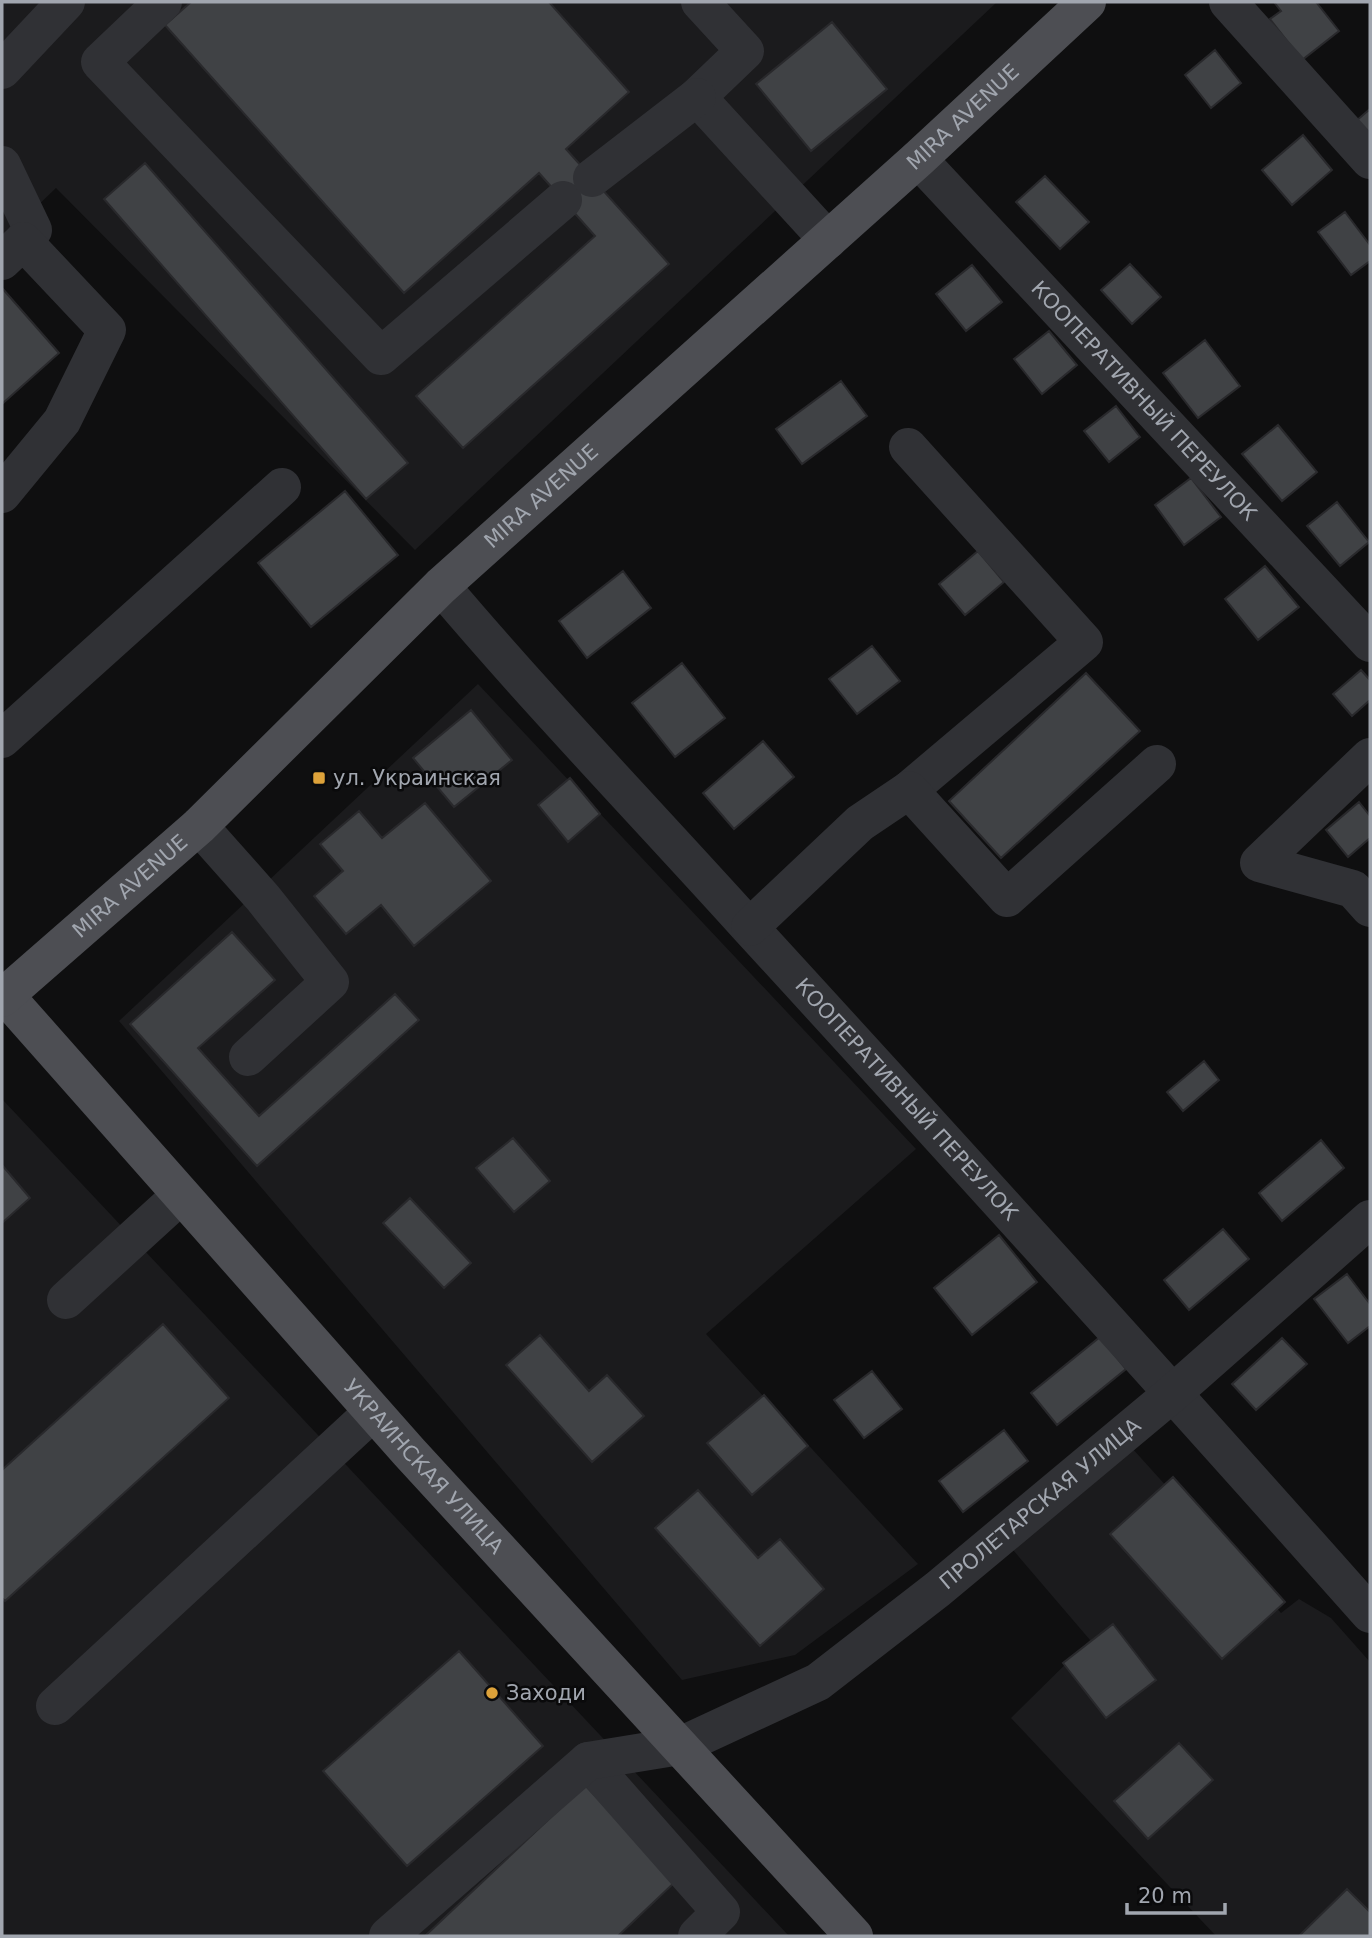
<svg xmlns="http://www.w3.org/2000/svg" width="1372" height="1938" viewBox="0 0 1372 1938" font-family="'DejaVu Sans',sans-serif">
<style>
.built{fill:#1b1b1d}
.building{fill:#404245;stroke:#29292c;stroke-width:2}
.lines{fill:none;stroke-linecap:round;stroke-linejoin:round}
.minor{stroke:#303135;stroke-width:38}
.major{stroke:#4d4e53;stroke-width:38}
.poi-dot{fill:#dda23a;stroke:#0a0a0b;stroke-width:2.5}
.labels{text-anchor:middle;stroke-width:5;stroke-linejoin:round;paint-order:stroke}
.street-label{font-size:21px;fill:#a1a6af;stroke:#0a0a0b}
.poi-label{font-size:21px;fill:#a1a6af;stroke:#0a0a0b;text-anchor:start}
</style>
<rect width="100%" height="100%" fill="#0f0f10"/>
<path class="built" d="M2,2H997L415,550L56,188L2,240Z
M478,684L916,1149L706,1334L918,1564L795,1655L682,1680L119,1021Z
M2,1099L789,1936H2Z
M1122,1437L1281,1613L1299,1599L1331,1618L1370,1662V1936H1216L1011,1718L1090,1640L1007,1543Z"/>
<path class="building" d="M191,2H549L629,92L566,149L669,264L463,448L416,396L595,236L539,173L404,293L165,25Z
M1274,2H1316L1339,31L1302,60L1270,19L1281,11Z
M832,22L887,89L811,151L756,84Z
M1215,50L1241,83L1211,108L1185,75Z
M1370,109V137L1356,121Z
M1303,135L1332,170L1292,205L1262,170Z
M145,163L408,463L366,499L104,199Z
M1045,176L1089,222L1060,249L1016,202Z
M1345,212L1370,245V261L1351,275L1318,232Z
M1130,264L1161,297L1132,324L1101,290Z
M972,265L1002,302L966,331L936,294Z
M2,288L59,353L2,404Z
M1049,331L1077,365L1042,394L1014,359Z
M1205,340L1240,386L1198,418L1163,373Z
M841,381L867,416L802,464L776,429Z
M1116,406L1140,437L1109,462L1084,431Z
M1278,425L1317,472L1282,501L1242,454Z
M1191,478L1221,517L1184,545L1155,505Z
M345,491L398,555L311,627L258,563Z
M1337,502L1369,542L1340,566L1307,526Z
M978,551L1004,582L965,615L939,584Z
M1265,566L1299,607L1258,640L1225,599Z
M623,571L651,608L587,658L559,621Z
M872,646L900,681L857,714L829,679Z
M682,663L725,718L675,757L632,703Z
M1361,670L1370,680V700L1352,716L1333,694Z
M1086,673L1140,731L1001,858L949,801Z
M471,710L512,760L454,807L413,758Z
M763,741L794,777L734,829L703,793Z
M570,778L600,814L568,842L538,805Z
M1359,802L1370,816V838L1348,857L1326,830Z
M425,803L491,881L414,946L381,905L346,934L314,896L343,871L320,844L359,811L382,838Z
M232,932L275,980L198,1048L259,1116L395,994L419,1020L257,1166L130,1024Z
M1204,1061L1219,1080L1183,1111L1167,1092Z
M513,1138L550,1181L514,1212L476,1168Z
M1321,1140L1344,1168L1282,1221L1259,1193Z
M2,1165L30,1198L2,1223Z
M410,1198L471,1263L444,1288L383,1223Z
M1223,1229L1249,1259L1189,1310L1164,1280Z
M999,1235L1037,1282L972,1335L934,1288Z
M1347,1274L1370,1304V1326L1348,1343L1314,1299Z
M163,1324L229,1398L5,1601L2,1598V1470Z
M540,1335L589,1391L607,1375L644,1416L592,1462L506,1365Z
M1100,1337L1126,1369L1057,1425L1031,1393Z
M1282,1338L1307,1364L1256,1410L1232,1384Z
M872,1371L902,1409L864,1438L834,1400Z
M764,1395L808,1446L752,1495L707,1443Z
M1004,1430L1028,1461L963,1512L939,1481Z
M1173,1477L1285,1602L1222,1659L1110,1534Z
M698,1490L758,1558L780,1539L824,1589L760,1646L655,1528Z
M1113,1624L1156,1680L1106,1718L1063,1663Z
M459,1651L543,1746L407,1866L323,1771Z
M1179,1743L1213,1780L1148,1839L1114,1801Z
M585,1785L676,1881L618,1936H425Z
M1347,1889L1370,1912V1936H1299Z"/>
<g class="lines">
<g class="minor">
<path d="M163,2L100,62L381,356L563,200"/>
<path d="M700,2L745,51L697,97L828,240"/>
<path d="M1228,2L1370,160"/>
<path d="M2,70L66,2"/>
<path id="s1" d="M918,159L1370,643"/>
<path d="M2,165L33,230L23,241"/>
<path d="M592,178L697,97"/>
<path d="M2,261L23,241L107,330L62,421L2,494"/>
<path d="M908,447L1084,642L909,790"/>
<path id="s2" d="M441,586C540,703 646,813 749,927C958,1155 1165,1383 1370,1614"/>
<path d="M2,739L282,487"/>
<path d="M1370,757L1259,863L1353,889L1370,908"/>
<path d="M199,826L263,898L330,982L248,1057"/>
<path d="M750,927L860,823L909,790L1007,898L1157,764"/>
<path d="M66,1300L181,1195"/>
<path d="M55,1706L373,1412"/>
<path d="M588,1761L721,1912L697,1936"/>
<path id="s3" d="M388,1936L588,1761L680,1746L818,1682L938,1589L1173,1393L1370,1219"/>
</g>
<g class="major">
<path id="s4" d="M2,992L409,1452L854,1936"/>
<path id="s5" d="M2,998L199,826L441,586L918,159L1087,2"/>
</g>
</g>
<g class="poi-dot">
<rect x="312" y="771" width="14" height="14" rx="3.5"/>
<circle cx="492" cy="1693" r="7"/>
</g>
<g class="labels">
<g class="street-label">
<text dy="7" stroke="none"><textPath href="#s5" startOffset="1304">MIRA AVENUE</textPath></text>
<text dy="7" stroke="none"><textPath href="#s1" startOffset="331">КООПЕРАТИВНЫЙ ПЕРЕУЛОК</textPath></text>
<text dy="7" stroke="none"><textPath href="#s5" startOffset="737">MIRA AVENUE</textPath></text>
<text dy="7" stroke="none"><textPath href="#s5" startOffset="170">MIRA AVENUE</textPath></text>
<text dy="7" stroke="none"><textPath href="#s2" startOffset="693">КООПЕРАТИВНЫЙ ПЕРЕУЛОК</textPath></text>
<text dy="7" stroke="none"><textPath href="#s4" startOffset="635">УКРАИНСКАЯ УЛИЦА</textPath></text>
<text dy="7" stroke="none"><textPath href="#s3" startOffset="796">ПРОЛЕТАРСКАЯ УЛИЦА</textPath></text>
</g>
<g class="poi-label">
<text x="333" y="785">ул. Украинская</text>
<text x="506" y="1700">Заходи</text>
</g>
</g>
<rect width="1372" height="1938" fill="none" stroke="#a1a6af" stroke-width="7"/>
<path d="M1127 1903v10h98v-10" fill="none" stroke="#a1a6af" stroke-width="3.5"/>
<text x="1138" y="1903" font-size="21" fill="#a1a6af" stroke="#0a0a0b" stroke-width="5" paint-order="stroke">20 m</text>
</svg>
